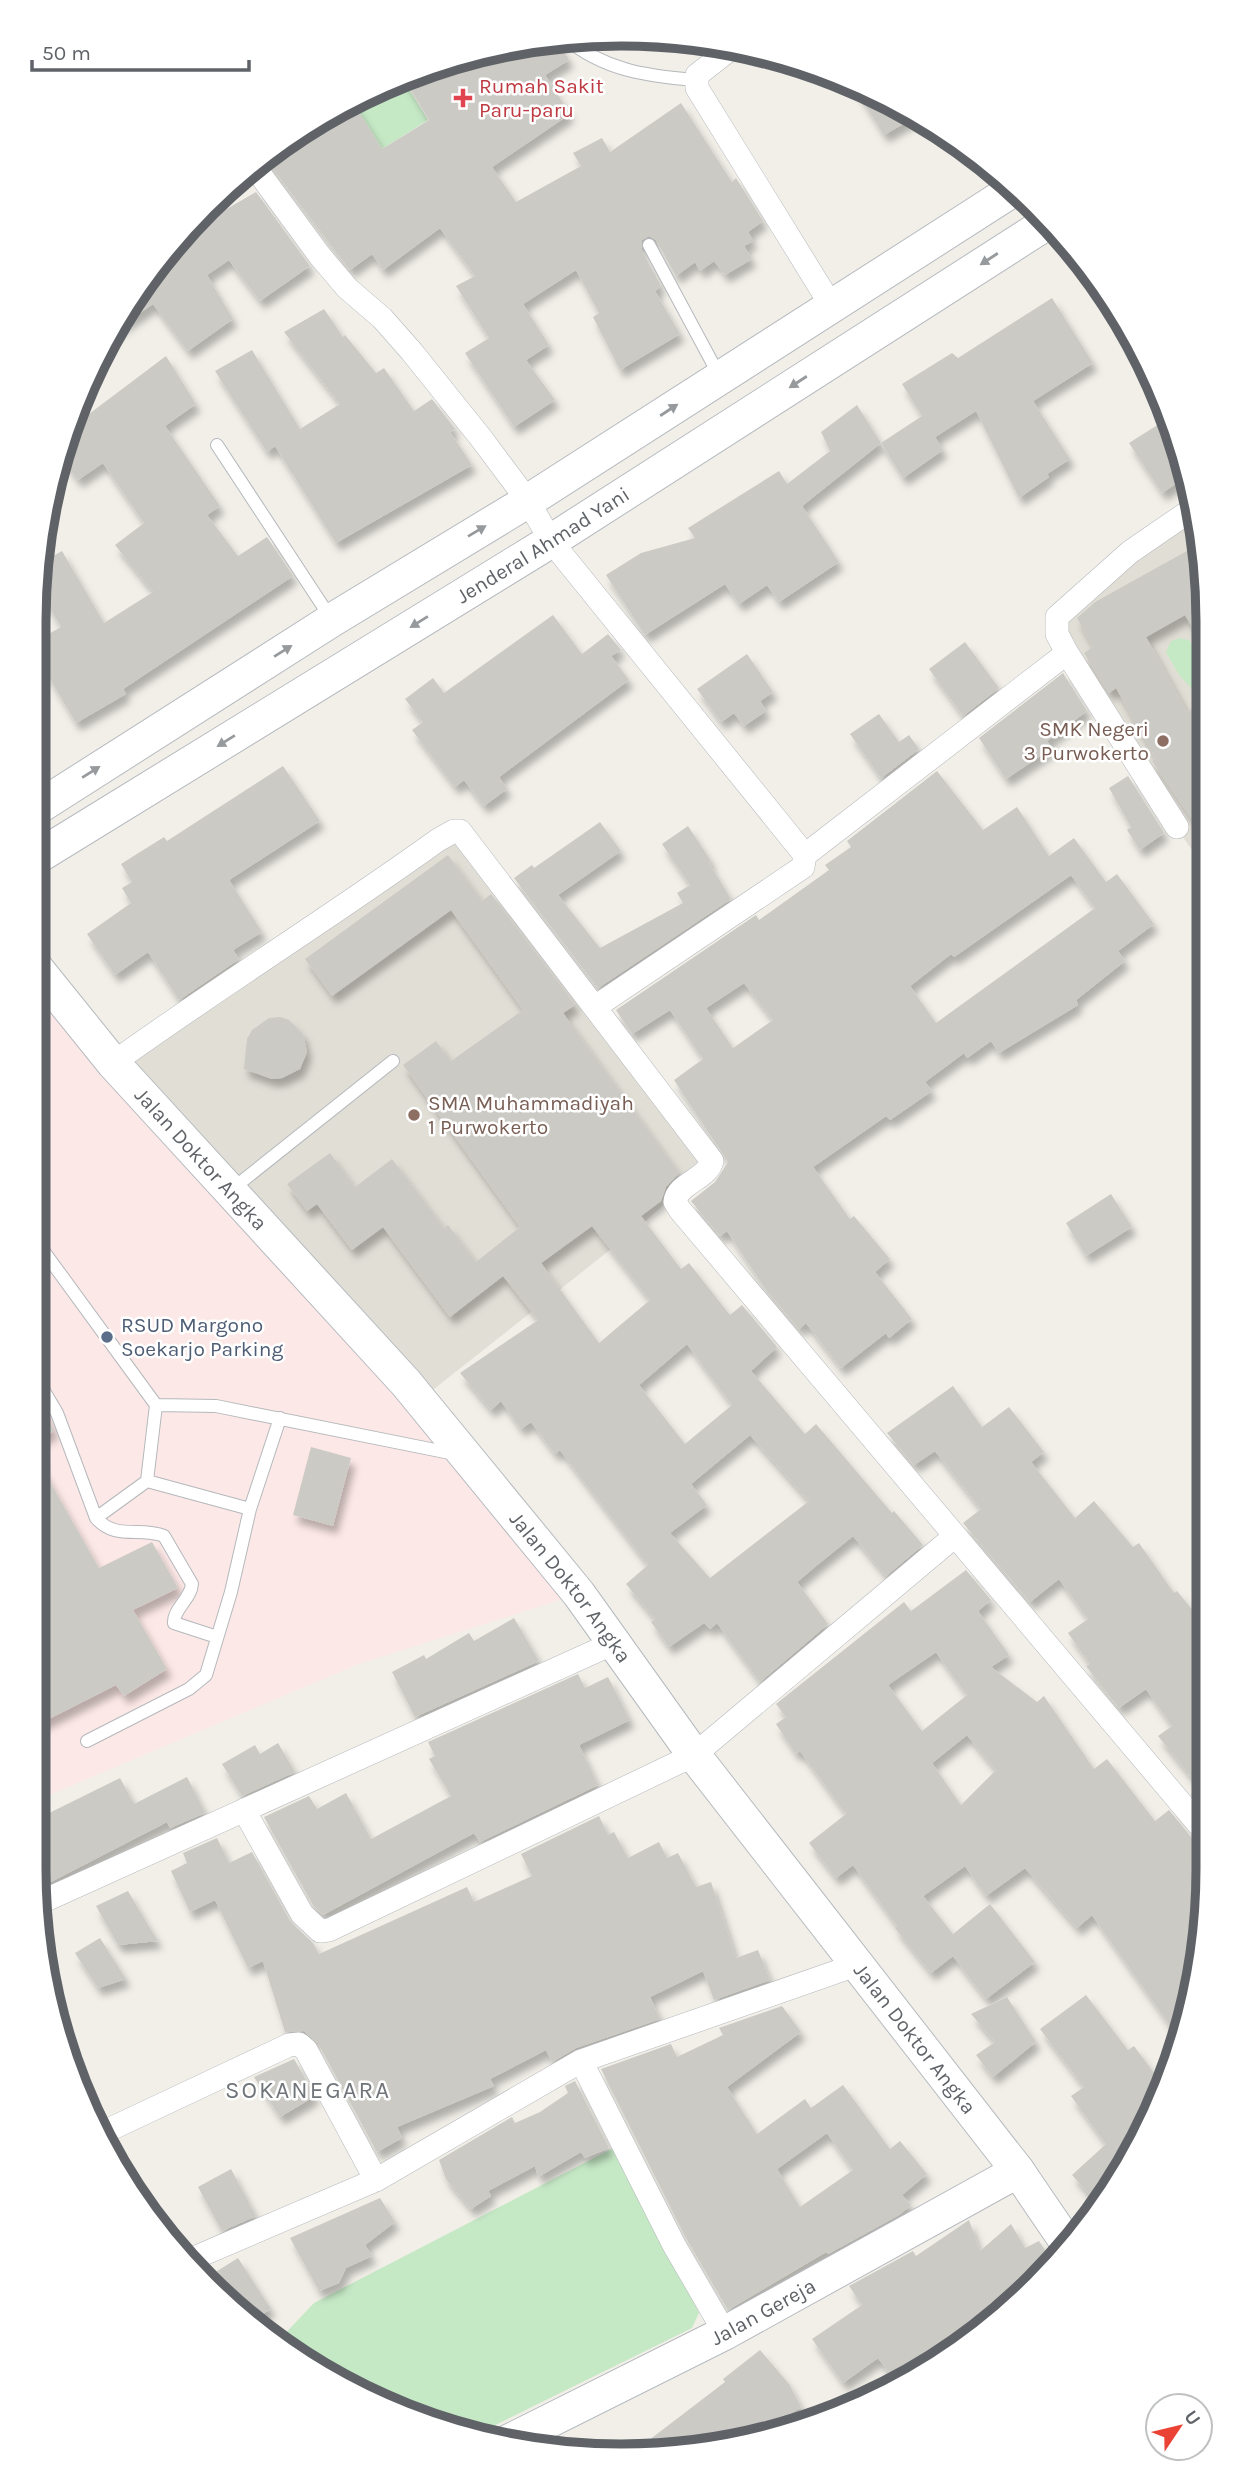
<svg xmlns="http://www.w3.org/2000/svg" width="1242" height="2490" viewBox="0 0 1242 2490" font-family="Karla,sans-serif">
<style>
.education{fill:#e1ded6}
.medical{fill:#fce8e6}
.green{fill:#c5e8c5}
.building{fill:#cccac5;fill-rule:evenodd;filter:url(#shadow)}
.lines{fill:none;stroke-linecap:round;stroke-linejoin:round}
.lane-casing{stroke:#b5b8bc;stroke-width:14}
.street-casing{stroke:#b5b8bc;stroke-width:24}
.secondary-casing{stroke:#b6babf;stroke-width:35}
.lane{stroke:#fff;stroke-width:12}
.street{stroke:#fff;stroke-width:23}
.secondary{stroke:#fff;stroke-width:33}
.oneway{fill:#979a9d}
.health-dot{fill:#e0444e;stroke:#fff;stroke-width:2.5}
.education-dot{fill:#8d6e63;stroke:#fff;stroke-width:2.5}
.service-dot{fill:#5c6f8a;stroke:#fff;stroke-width:2.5}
.labels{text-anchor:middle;stroke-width:5;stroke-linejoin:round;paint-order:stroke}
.health-label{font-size:21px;fill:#be3a42;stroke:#fff;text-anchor:start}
.street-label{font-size:21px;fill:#5f6368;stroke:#fff}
.education-label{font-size:21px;fill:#785e54;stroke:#fff;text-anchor:end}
.service-label{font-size:21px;fill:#4e5e75;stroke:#fff;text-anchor:start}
.quarter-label{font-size:24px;letter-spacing:2px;fill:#70757a;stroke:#fff}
.rim{fill:none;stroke:#5f6368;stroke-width:9}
</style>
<defs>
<filter id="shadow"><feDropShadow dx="4.5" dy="8" stdDeviation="3.5" flood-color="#0004"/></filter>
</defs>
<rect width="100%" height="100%" fill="#f1efe8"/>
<path class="education" d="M1194,508L1204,545L1205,868L1177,829L1057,617Z
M453,840L707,1166L639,1227L420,1400L113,1063Z"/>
<path class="medical" d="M34,965L579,1594L359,1664L33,1802Z"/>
<path class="green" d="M402,78L428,120L382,149L352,101Z
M1180,638L1189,640L1204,664V688L1192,689L1179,675L1166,652L1171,641Z
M617,2146L699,2313L692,2328L477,2434L327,2378L277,2342L314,2303Z"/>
<path class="building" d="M544,38H555L569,60L545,75L570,114L492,167L516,202L581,166L573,153L602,138L610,152L681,103L732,182L736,178L763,221L748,232L753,241L744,246L752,259L725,275L714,261L700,271L695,262L676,276L656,240L649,236L642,240L641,249L661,286L655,291L680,334L620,370L593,317L599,313L576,270L523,304L549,345L526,360L555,400L514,427L465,353L489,338L456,286L475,276L440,228L383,270L372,254L350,270L270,165L261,159L327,112L352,101L382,149L429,120L403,77L432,65Z
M851,82L881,94L915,117L884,135Z
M256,192L310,266L260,301L229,260L207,275L233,319L188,351L153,304L111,333L154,264L190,226L207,214L211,218Z
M1052,298L1093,363L1033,401L1070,459L1047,474L1049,477L1019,498L976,411L935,437L943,450L903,478L881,443L922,416L902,384L952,353L958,358Z
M324,309L343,337L345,335L376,373L384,368L414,411L432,399L455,429L450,432L472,465L336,543L275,446L267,452L215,371L252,350L300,429L340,404L284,332Z
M166,356L196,404L165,426L220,506L207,515L238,556L267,537L293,576L123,689L126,694L76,723L34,652V642L61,627L35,583L37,565L62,551L104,623L153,592L115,545L144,523L103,463L78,480L59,454L77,406L85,417Z
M857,405L881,443L802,506L839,562L779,602L767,585L739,604L725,584L645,635L606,575L641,553L695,538L688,528L779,471L787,484L830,451L821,432Z
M1170,417L1186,477L1162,493L1129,443Z
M1203,542L1204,647L1185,615L1146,637L1187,712L1204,702L1205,839L1152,761L1156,759L1116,688L1109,693L1084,653L1093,647L1077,618L1095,602Z
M553,615L582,654L608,634L621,650L611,656L629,680L499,777L507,789L484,806L464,780L455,787L412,730L423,722L405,699L433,678L444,693Z
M965,642L999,688L963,716L929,669Z
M747,654L773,692L760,701L766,711L744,726L734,713L721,722L697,689Z
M1063,673L1087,711L1047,741L1052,748L1006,779L979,738Z
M879,714L899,742L909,735L919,749L881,778L850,734Z
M283,766L320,821L229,880L262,932L233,950L239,959L179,1000L148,952L115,975L87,934L131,903L122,888L132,882L121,864L164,837L167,841Z
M937,771L983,830L1017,807L1049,856L1074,838L1106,882L1117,874L1154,924L1118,951L1125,961L1076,1000L1078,1005L999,1053L991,1041L967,1058L964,1053L925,1082L932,1091L890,1120L886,1116L813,1167L850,1219L854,1216L890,1259L875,1272L912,1319L889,1338L886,1333L841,1368L806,1323L799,1329L764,1287L727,1231L720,1236L691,1201L715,1182L728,1162L674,1080L703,1059L670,1010L632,1034L616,1010L756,915L759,920L829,870L825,865L851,847L847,841ZM1071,875L1095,908L936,1023L910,986L951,954L954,957ZM744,983L773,1020L733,1048L706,1008Z
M1128,776L1164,833L1140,850L1127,830L1131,827L1109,788Z
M600,822L621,851L558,895L600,948L683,903L677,893L690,885L662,844L688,826L711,861L709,863L731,899L598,988L514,878L532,865L534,868Z
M448,855L482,901L491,894L575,1005L563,1013L679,1173L666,1187L661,1201L641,1216L681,1269L689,1263L730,1315L742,1305L777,1347L751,1371L805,1434L816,1424L892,1513L894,1511L923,1545L886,1576L853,1536L816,1566L797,1582L828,1624L760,1682L717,1623L710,1629L704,1623L669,1647L651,1622L655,1619L626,1584L648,1565L622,1531L560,1450L555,1454L531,1422L521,1429L501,1401L491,1410L460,1373L538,1320L503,1276L450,1317L383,1227L352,1250L317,1204L307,1211L287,1184L330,1153L355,1187L392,1159L444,1228L448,1225L476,1262L520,1227L403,1065L436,1041L451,1061L523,1010L451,910L332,996L305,959ZM592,1226L650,1300L599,1343L541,1263ZM687,1344L732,1405L685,1444L639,1385ZM750,1435L809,1501L710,1578L670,1533L707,1505L691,1484Z
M280,1017L289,1020L303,1034L307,1052L300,1069L282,1078L272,1079L244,1069L247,1039L252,1030L269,1018Z
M1111,1194L1132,1227L1086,1256L1066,1223Z
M953,1386L982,1427L1009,1407L1044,1452L1031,1462L1075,1518L1094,1501L1133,1547L1139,1543L1174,1593L1177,1591L1207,1628V1813L1191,1794L1200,1788L1158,1736L1172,1726L1146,1689L1119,1708L1086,1666L1090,1664L1068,1633L1088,1619L1059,1579L1030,1602L963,1523L981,1509L935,1451L914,1465L887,1433Z
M34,1391L54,1431L34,1442Z
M311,1447L351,1458L333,1526L293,1515Z
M34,1454L99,1568L152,1542L178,1588L133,1610L167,1669L124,1696L116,1685L33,1727Z
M966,1570L991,1600L978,1611L1009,1655L991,1667L1037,1702L1044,1696L1094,1769L1107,1759L1155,1821L1169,1810L1196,1843L1207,1848L1208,1907L1190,2013L1171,2027L1092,1915L1077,1928L1025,1868L986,1896L965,1866L923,1896L953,1934L990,1904L1035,1962L986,1999L953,1956L931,1973L895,1928L897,1926L853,1865L836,1878L809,1843L846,1814L800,1751L796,1754L776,1724L786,1717L776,1704L904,1602L911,1611ZM936,1652L967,1695L922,1731L888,1685ZM967,1735L996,1770L961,1805L932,1763Z
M514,1618L539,1661L415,1717L392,1672L424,1655L426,1659L469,1633L474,1641Z
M578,1674L585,1688L608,1677L630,1720L579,1745L598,1785L480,1842L474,1833L323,1915L313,1905L264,1817L309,1796L317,1809L346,1793L371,1839L451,1796L429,1759L435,1756L428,1742Z
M278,1743L295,1772L242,1796L222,1764L255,1745L260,1754Z
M187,1777L205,1813L170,1828L167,1822L37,1889L33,1821L120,1778L134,1804Z
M599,1816L608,1835L614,1832L628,1858L659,1842L667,1858L678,1853L696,1887L711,1882L736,1958L758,1950L770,1980L714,2000L703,1971L650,1997L660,2019L576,2048L552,2062L546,2050L490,2079L494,2086L397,2127L402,2138L377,2152L318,2043L304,2031L285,2032L263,1961L248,1968L215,1900L190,1912L171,1871L187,1863L183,1853L217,1838L229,1863L252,1852L290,1921L313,1943L319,1954L467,1887L474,1902L532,1876L521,1854Z
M128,1891L145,1920L158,1941L118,1945L96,1906Z
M100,1938L126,1979L98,1988L75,1953Z
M1086,1995L1128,2050L1134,2046L1164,2086L1148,2129L1096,2202L1072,2175L1106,2144L1071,2096L1084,2087L1040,2029Z
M1007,1997L1036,2042L993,2077L976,2055L995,2042L971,2014Z
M782,2006L801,2032L727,2087L757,2134L805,2099L811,2108L843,2085L890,2149L900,2141L927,2174L902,2195L911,2205L899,2215L828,2254L826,2252L728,2310L686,2238L601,2069L671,2044L677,2057L723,2035L719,2028ZM827,2133L853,2170L800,2207L777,2169Z
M294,2059L315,2096L280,2117L254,2077Z
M575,2081L609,2148L585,2158L581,2152L538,2177L535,2166L488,2191L491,2196L471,2209L446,2179L439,2160L512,2117L515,2123L540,2112L568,2093L565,2086Z
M231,2169L256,2216L222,2231L198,2187Z
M380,2198L395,2222L365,2245L372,2256L346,2268L339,2283L319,2291L290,2238Z
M969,2220L980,2251L1011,2224L1025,2248L1039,2241L1053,2262L1037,2284L898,2384L878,2358L843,2383L812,2339L862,2305L849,2286L913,2251L916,2256Z
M238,2258L271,2309L249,2322L237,2314L214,2273Z
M760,2350L789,2384L801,2407L760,2433L697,2452L636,2450L725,2382L723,2379Z"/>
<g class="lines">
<g class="lane-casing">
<path id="lane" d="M565,38C604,70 646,76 695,80
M649,245L720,377
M217,445L332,620
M231,1190L393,1061
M34,1238L156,1405
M34,1374L57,1413L96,1518L147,1481L250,1509
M147,1481L156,1405L216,1406L455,1454
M96,1518C116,1541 140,1526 164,1536L192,1584C191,1599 173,1609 174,1623L217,1637
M87,1741L189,1689L206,1675L231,1592L250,1509L280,1418"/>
</g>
<g class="street-casing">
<path id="street" d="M733,47L697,75V88L831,305
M245,171L259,173L320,256L347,288L382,318L412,352L481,438L528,501L551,541L805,855L803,867L595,1007
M1177,827L1067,653L1057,634V617L1130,552L1194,508
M805,855L1067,653
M113,1063C220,986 331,917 438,840L454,831H460L712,1161C708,1179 677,1183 675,1202L680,1210L1207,1834
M244,1810L302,1914L320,1931L329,1930L694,1755L955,1536
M39,1903L616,1642
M581,2061L674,2245L725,2333
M104,2132L289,2045L299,2044L306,2050L376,2180
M187,2261L376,2180L581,2061L856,1965"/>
</g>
<g class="secondary-casing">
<g id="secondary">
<path d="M34,810L332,620L528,501L1016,188"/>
<path id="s1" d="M34,859L551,541L1047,223"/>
<path id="s2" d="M34,965L113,1063L406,1383L579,1594L694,1755L1018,2171L1067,2243"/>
<path id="s3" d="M503,2444L725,2333L1018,2171"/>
</g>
</g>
<use href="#lane" class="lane"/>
<use href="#street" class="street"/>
<use href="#secondary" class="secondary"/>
</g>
<defs><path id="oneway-solid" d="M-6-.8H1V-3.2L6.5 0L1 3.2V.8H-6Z" transform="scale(1.75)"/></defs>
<g class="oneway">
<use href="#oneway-solid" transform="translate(989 259) rotate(147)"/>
<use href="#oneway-solid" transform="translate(798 382) rotate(147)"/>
<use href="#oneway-solid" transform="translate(669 410) rotate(-33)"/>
<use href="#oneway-solid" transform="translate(477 531) rotate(-31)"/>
<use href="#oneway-solid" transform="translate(419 622) rotate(148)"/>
<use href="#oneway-solid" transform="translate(283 651) rotate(-32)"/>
<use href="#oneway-solid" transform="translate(226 741) rotate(148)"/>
<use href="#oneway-solid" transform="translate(91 772) rotate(-32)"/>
</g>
<path class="health-dot" d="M459.5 87.5h7v7h7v7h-7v7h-7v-7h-7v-7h7z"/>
<g class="education-dot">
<circle cx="1163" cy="741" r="7"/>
<circle cx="414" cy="1115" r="7"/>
</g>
<circle class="service-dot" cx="107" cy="1337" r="7"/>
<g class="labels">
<g class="health-label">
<text x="479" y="93">Rumah Sakit<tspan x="479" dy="24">Paru-paru</tspan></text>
</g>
<g class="street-label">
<text dy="7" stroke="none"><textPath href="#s1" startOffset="598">Jenderal Ahmad Yani</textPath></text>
<text dy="7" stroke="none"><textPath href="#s2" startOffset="256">Jalan Doktor Angka</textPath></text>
<text dy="7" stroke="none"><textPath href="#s2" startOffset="822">Jalan Doktor Angka</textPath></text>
<text dy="7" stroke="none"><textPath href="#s2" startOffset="1390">Jalan Doktor Angka</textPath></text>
<text dy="7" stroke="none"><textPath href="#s3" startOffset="292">Jalan Gereja</textPath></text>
</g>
<g class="education-label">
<text x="1149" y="736">SMK Negeri<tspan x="1149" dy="24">3 Purwokerto</tspan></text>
<text x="428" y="1110" text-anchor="start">SMA Muhammadiyah<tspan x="428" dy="24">1 Purwokerto</tspan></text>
</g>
<g class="service-label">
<text x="121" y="1332">RSUD Margono<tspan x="121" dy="24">Soekarjo Parking</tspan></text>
</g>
<g class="quarter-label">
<text x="308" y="2098">SOKANEGARA</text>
</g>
</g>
<path d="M0 0H1242V2490H0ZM621 46H621A575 575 0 0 1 1196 621V1869A575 575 0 0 1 621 2444H621A575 575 0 0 1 46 1869V621A575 575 0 0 1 621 46Z" fill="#fff" fill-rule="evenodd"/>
<path class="rim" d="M621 46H621A575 575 0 0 1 1196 621V1869A575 575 0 0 1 621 2444H621A575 575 0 0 1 46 1869V621A575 575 0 0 1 621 46Z"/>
<g transform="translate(1179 2427) rotate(55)"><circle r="33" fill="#ffffff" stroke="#bfc1c3" stroke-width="2"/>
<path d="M0-5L12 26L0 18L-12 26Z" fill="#ea4335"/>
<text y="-10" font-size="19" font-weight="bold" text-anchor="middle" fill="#5f6368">U</text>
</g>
<path d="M32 60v10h217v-10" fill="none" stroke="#5f6368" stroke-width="3.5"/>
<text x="42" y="60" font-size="21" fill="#5f6368" stroke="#ffffff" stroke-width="5" paint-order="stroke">50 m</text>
</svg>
